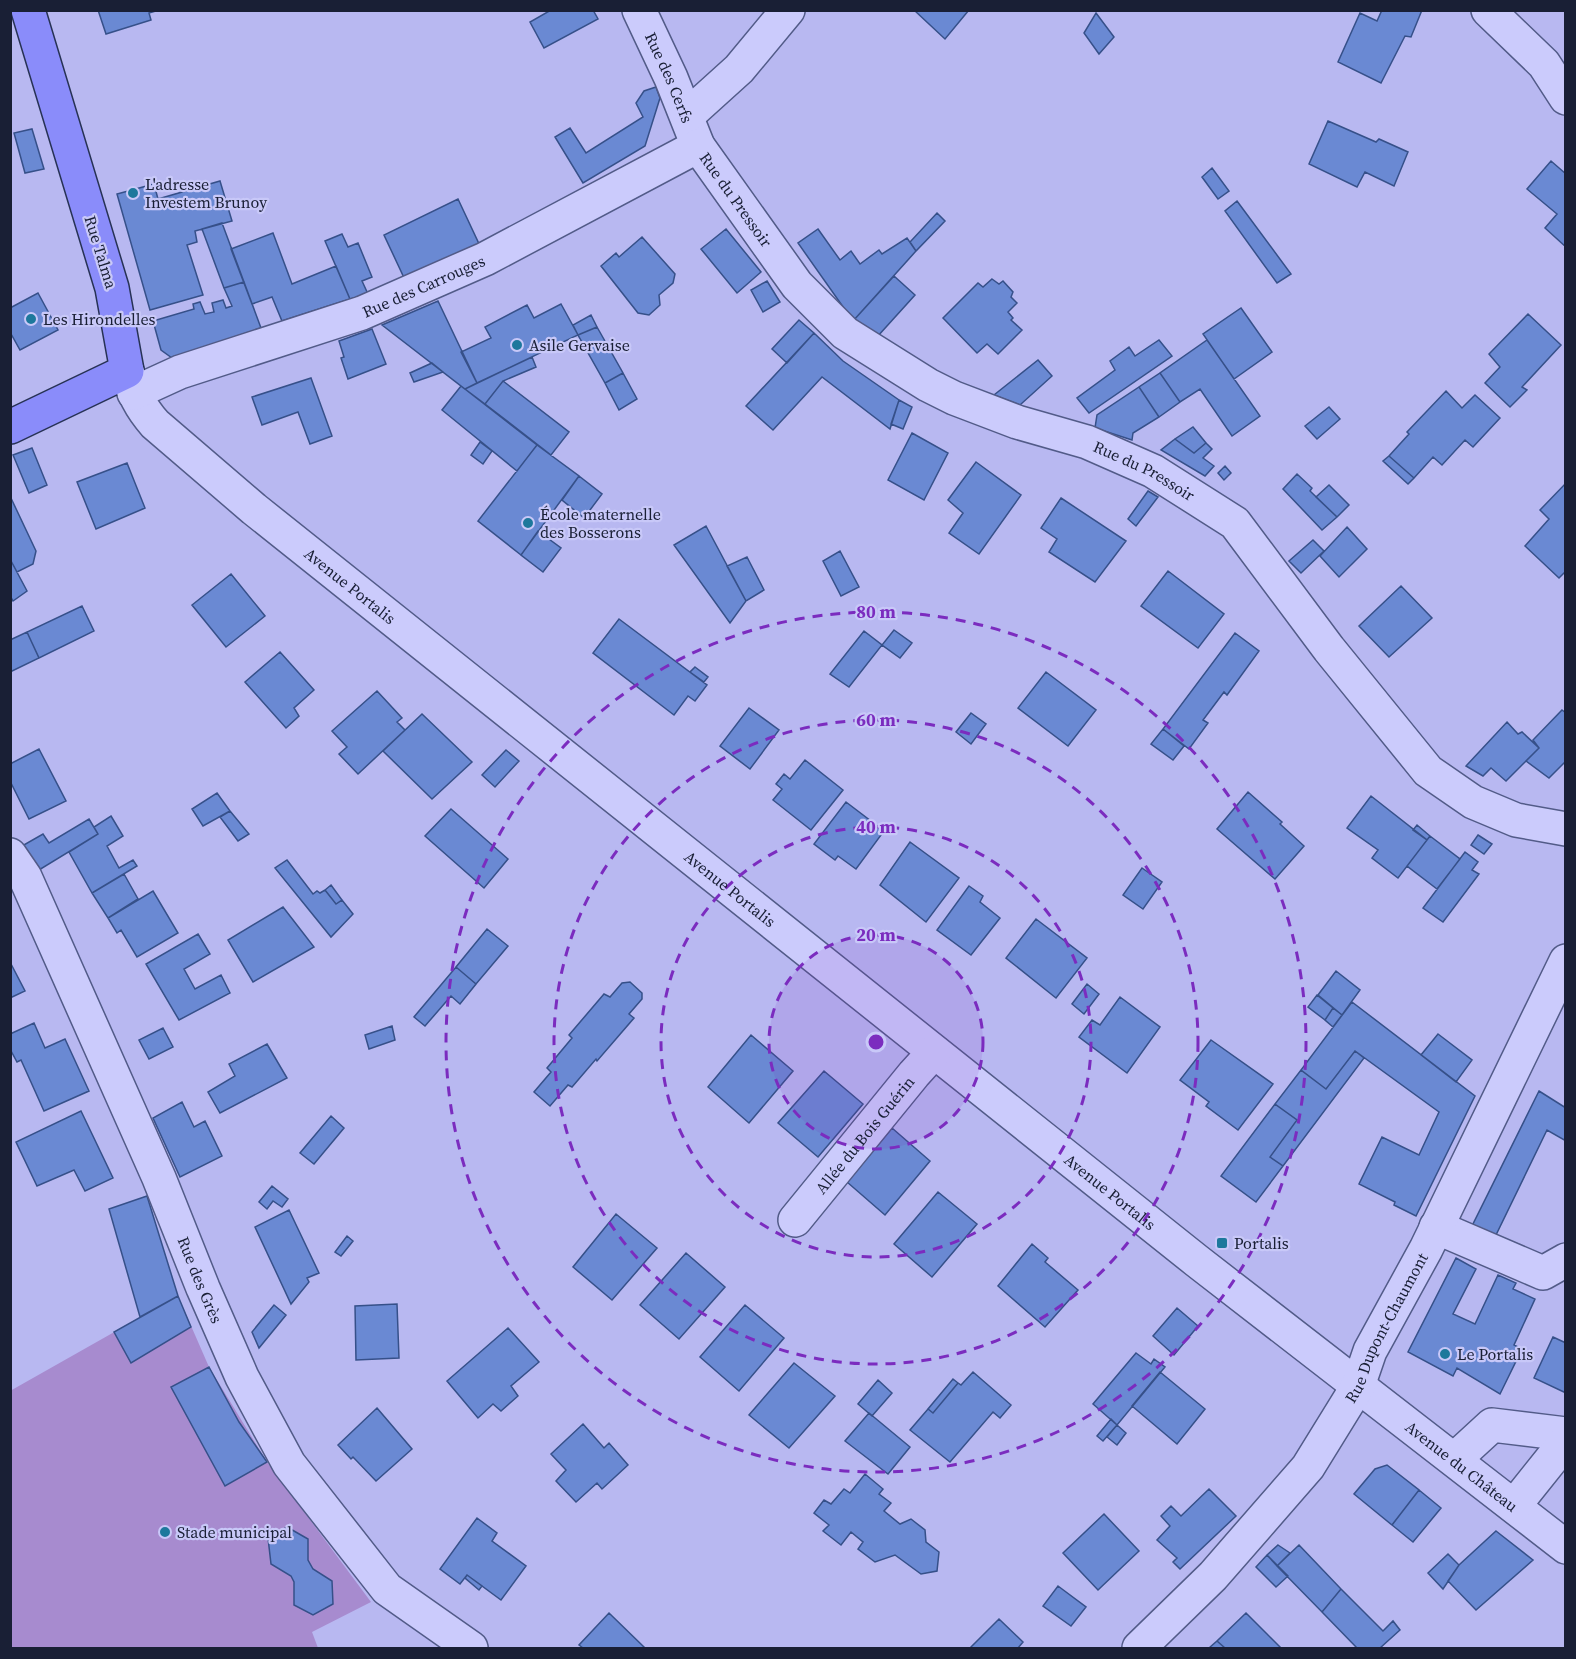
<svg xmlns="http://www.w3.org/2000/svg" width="1576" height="1659" viewBox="0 0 1576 1659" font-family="'Source Serif 4',serif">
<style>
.green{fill:#a78bcf}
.building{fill:#6a89d3;stroke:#365089;stroke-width:1.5}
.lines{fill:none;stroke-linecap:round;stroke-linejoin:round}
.minor-casing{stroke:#525b88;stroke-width:36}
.major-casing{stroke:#273255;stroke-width:36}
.minor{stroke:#cbcbfc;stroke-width:33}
.major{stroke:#8a8cfa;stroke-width:33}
.ring{fill:none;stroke:#7b2cbf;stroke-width:3;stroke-dasharray:10 8}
.poi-dot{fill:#1d789c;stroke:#c8c8f8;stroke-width:2}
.labels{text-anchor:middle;stroke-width:4.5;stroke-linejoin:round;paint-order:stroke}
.street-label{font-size:16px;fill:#191f35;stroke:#c8c8f8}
.poi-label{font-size:16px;fill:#191f35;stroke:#c8c8f8;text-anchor:start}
.centre{fill:#7b2cbf;stroke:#c8c8f8;stroke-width:3}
.ring-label{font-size:18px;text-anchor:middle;font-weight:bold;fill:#7b2cbf;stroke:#c8c8f8;stroke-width:4.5;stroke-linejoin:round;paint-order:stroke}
</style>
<rect width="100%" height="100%" fill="#b8b8f1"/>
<path class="green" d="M178,1296L209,1367L267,1462L371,1602L312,1632L318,1648H11L10,1391Z"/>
<path class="building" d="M98,10H159L149,13L151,20L106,34Z
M551,10H593L598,19L544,48L530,22Z
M914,10H969L945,39Z
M1382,10H1422L1411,37L1405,36L1381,83L1338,62L1360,13L1377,21Z
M1096,13L1114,37L1099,54L1084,33Z
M656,87L660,98L645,146L583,183L555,137L570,128L586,153L643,117L636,103L644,91Z
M1328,121L1376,142L1379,139L1408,152L1394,186L1365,172L1357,187L1309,164Z
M32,129L44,169L25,173L14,133Z
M1551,161L1566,174V247L1545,228L1557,214L1527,189Z
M1212,168L1229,191L1218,199L1202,177Z
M220,181L232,221L195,231L197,242L187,245L203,295L150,310L117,194L154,184L158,199Z
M458,199L480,246L406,282L384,235Z
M1237,201L1291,274L1277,283L1225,211Z
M937,213L945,221L916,251L910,242Z
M222,223L244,282L224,288L202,229Z
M726,229L761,272L737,293L701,249Z
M818,229L840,260L851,251L860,264L879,250L882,254L907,238L916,251L853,321L798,243Z
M273,233L292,284L336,266L350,299L282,321L272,297L252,304L231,249Z
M342,234L348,247L358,243L372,277L362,281L368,294L350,299L325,241Z
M642,237L675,274L673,283L659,295L660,305L649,315L638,313L601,266L616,253L619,257Z
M894,276L915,295L877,337L853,321Z
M992,279L999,284L1003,281L1013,292L1011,297L1017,303L1008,312L1013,318L1011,320L1022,330L998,354L987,344L977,353L943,318L978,283L983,287Z
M767,281L780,302L763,312L751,290Z
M244,282L261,328L172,358L161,350L153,321L194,309L193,304L200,302L205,314L214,312L212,303L223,300L226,308L232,306L224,288Z
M38,293L58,330L20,350L10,332V308Z
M438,301L477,383L465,389L382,325Z
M561,304L578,335L477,383L461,352L491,338L485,327L527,305L534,318Z
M1241,308L1272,352L1234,379L1203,334Z
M1528,314L1561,345L1522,387L1527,390L1510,407L1485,383L1500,367L1489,354Z
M591,315L597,327L578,335L573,325Z
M799,320L814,333L787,363L772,349Z
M597,327L623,373L605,383L578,335Z
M372,329L386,364L348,379L341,358L344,357L339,341Z
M814,333L843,361L899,400L890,429L822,377L773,430L746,406Z
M1159,340L1172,356L1089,413L1077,398L1115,370L1110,361L1129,347L1135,356Z
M1207,340L1260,416L1232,436L1200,389L1180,402L1160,373Z
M532,357L536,367L503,381L485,404L465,389Z
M1038,360L1052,376L1020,405L994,395Z
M432,363L443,372L414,382L410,373Z
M623,373L637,399L619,410L605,383Z
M1160,373L1180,402L1159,417L1139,387Z
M311,378L332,436L310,444L298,412L262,425L252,397Z
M503,381L569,432L551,455L485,404Z
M461,386L537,445L517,471L442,410Z
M1139,387L1159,417L1133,433L1132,440L1095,428L1097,415Z
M1446,391L1462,408L1475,395L1500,418L1473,447L1465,440L1442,465L1433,457L1414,478L1389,456L1409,434L1407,432Z
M899,400L912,407L903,429L891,424Z
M1329,407L1340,419L1317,439L1305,426Z
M1193,427L1206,443L1194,453L1175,439Z
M912,433L948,453L924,500L888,480Z
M1175,439L1194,453L1206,443L1212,449L1203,458L1214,466L1205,476L1161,450Z
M480,442L492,451L483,464L471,455Z
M537,445L579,476L521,555L478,521Z
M32,448L47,485L29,493L13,455Z
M1389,456L1414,478L1408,484L1383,461Z
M976,462L1021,495L979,554L949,533L963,513L948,500Z
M127,463L145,508L96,529L77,482Z
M1225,466L1231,473L1224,480L1218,473Z
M1297,474L1312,488L1310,491L1337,517L1322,530L1283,489Z
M579,476L602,494L584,518L562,500Z
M1566,483V571L1559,578L1525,546L1549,519L1540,510Z
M1329,485L1349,505L1337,517L1316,497Z
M1148,491L1158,497L1136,526L1128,519Z
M10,496L36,551L33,564L17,572L10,559Z
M1061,498L1126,541L1095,582L1049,552L1057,539L1041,528Z
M706,526L746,601L730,623L674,545Z
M1347,527L1367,549L1339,577L1320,556Z
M538,531L561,548L543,572L521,555Z
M1313,540L1324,551L1301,573L1289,561Z
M840,551L859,587L841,596L823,561Z
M747,557L764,590L746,601L727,566Z
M10,559L27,591L13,601L10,596Z
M1168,571L1224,614L1198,648L1141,606Z
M231,574L265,616L226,647L192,605Z
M1401,586L1432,618L1389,657L1359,626Z
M82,606L94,631L39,658L27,632Z
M619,619L707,685L695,701L688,696L674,715L593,653Z
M894,630L912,643L900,658L882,645Z
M864,631L882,645L849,687L830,674Z
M27,632L39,658L10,672V640Z
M1235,633L1259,651L1227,695L1224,692L1203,720L1208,723L1189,749L1163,729Z
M280,652L314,690L294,708L299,716L286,728L245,682Z
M695,667L708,677L704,682L690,672Z
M1046,672L1096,710L1068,746L1018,708Z
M377,691L402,718L397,722L405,730L358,774L339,754L347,747L332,731Z
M749,708L779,730L750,769L720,746Z
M1562,710L1566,713V761L1549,778L1526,761L1539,748L1533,740Z
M971,713L986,724L971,744L956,732Z
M422,714L472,762L432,799L383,751Z
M1507,722L1518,734L1522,732L1539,748L1506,781L1491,768L1483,776L1466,766Z
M1163,729L1184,746L1173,760L1151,744Z
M39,749L66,801L29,819L10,781V764Z
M506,750L519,761L495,787L482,775Z
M805,760L843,790L811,830L773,800L782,789L776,784L784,774L790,779Z
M1248,792L1282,822L1280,824L1304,846L1275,879L1217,829Z
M217,793L230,811L203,826L192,809Z
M1371,796L1427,840L1398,878L1372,858L1378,850L1347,828Z
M846,802L884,831L856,869L838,856L835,860L814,844Z
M451,809L508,859L484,888L425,836Z
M230,811L249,834L238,841L220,817Z
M111,816L123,836L107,846L119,868L133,860L137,866L92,893L69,852L98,834L94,827Z
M89,819L98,834L39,870L22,846L43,834L49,843Z
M1417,825L1430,836L1427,840L1413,830Z
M1478,835L1492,844L1484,854L1471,845Z
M1430,836L1460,859L1437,889L1407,866Z
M910,842L959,878L926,922L880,885Z
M1465,852L1478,862L1472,870L1479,874L1443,922L1423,908Z
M287,860L313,894L317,891L320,893L325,890L336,904L342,900L353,914L331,937L275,868Z
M1142,868L1162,882L1143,909L1123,895Z
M124,874L138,899L108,918L92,893Z
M331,885L342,900L336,904L325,890Z
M969,886L983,896L980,902L1000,918L971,955L937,930Z
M153,891L178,933L137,957L121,930L117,933L108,918Z
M283,907L314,947L253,982L228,940Z
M1036,919L1087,958L1056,998L1006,958Z
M487,929L508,946L476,984L456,967Z
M198,934L210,954L184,969L195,989L221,975L230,993L179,1020L146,964Z
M10,962L25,991L10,998Z
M456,967L476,984L460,1004L451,996L425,1026L414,1017Z
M1336,971L1360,990L1342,1015L1318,995Z
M630,982L642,993V999L629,1014L634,1018L597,1061L596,1059L572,1087L568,1085L550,1106L534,1092L551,1072L547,1068L572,1038L569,1035L604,994L610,997L622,983Z
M1087,984L1099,994L1084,1014L1072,1004Z
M1317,995L1333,1008L1325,1020L1308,1007Z
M1120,997L1160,1027L1127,1073L1079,1037L1092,1020L1100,1025Z
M1352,1002L1475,1096L1416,1216L1394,1205L1395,1202L1359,1184L1382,1137L1419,1155L1439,1112L1355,1051L1326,1089L1301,1070Z
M1333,1008L1342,1015L1333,1027L1325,1020Z
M34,1023L45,1048L65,1039L89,1091L44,1111L21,1060L17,1062L10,1049V1034Z
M392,1026L395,1040L369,1049L365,1035Z
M163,1028L173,1047L149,1059L139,1040Z
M1438,1034L1472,1060L1456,1082L1421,1055Z
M751,1035L793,1071L749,1123L708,1087Z
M1211,1040L1273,1084L1238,1130L1206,1106L1209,1102L1180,1080Z
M267,1044L287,1078L220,1113L208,1092L235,1076L229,1064Z
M1355,1051L1364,1058L1283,1166L1270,1157L1297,1120L1275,1104L1301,1070L1326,1089Z
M824,1071L863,1104L818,1157L778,1123Z
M1539,1091L1566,1108V1141L1547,1130L1495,1237L1472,1226Z
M182,1102L194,1127L205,1121L222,1156L180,1177L153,1118Z
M1275,1104L1297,1120L1270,1157L1283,1166L1256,1202L1221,1176Z
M81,1111L113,1178L85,1191L74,1170L37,1186L16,1142Z
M331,1116L344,1128L314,1164L300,1153Z
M892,1128L930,1161L885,1215L847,1182Z
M272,1186L288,1199L282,1207L273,1201L267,1209L259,1202Z
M938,1192L977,1224L932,1277L894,1244Z
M147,1196L178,1296L140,1317L109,1209Z
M289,1210L319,1273L307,1278L309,1282L291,1304L255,1227Z
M616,1214L657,1248L612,1300L573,1267Z
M347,1236L353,1241L341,1256L335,1252Z
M1032,1244L1048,1258L1045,1262L1078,1290L1045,1327L998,1286Z
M686,1253L725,1287L679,1339L640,1305Z
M1456,1258L1476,1269L1453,1314L1475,1324L1498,1275L1516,1283L1513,1289L1535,1299L1514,1345L1522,1349L1500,1394L1457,1368L1453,1376L1408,1352Z
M178,1296L191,1327L131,1363L114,1332Z
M397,1304L399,1358L356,1360L355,1306Z
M274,1305L286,1315L259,1348L252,1332Z
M745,1305L784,1338L739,1391L700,1357Z
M1177,1308L1198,1326L1174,1355L1153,1336Z
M508,1328L539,1362L511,1386L518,1396L501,1411L493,1404L478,1418L447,1381Z
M1553,1337L1566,1343V1393L1534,1378Z
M1136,1353L1151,1364L1154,1359L1165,1367L1117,1425L1093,1404Z
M794,1363L835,1396L789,1448L749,1415Z
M209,1367L239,1422L267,1462L225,1486L171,1387Z
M973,1372L1011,1405L1000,1418L993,1412L950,1462L910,1430L928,1409L933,1413L958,1383L961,1385Z
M1160,1372L1205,1409L1177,1444L1132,1406Z
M953,1379L958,1383L933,1413L928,1409Z
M878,1380L892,1393L872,1416L858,1404Z
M377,1408L412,1449L376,1481L353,1457L351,1459L338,1445Z
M869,1413L910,1447L888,1474L845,1441Z
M1111,1419L1117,1425L1103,1441L1097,1436Z
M583,1424L604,1448L609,1443L628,1465L602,1489L597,1483L576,1502L556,1481L566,1470L551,1454Z
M1117,1425L1126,1433L1117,1445L1107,1437Z
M1387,1465L1419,1490L1392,1525L1354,1494L1375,1469Z
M865,1474L883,1489L879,1494L891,1503L884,1511L900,1524L911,1519L925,1530L926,1542L939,1552L937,1571L921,1574L895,1555L875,1562L858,1549L863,1542L851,1532L841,1545L823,1531L829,1525L814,1513L824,1500L831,1504L844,1489L850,1493Z
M1209,1489L1236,1516L1180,1569L1173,1562L1177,1558L1157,1540L1170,1526L1161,1516L1171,1506L1181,1516Z
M1419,1490L1441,1508L1413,1542L1392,1525Z
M1104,1514L1139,1551L1098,1590L1063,1553Z
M477,1518L497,1533L492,1541L526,1566L501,1600L467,1575L460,1584L440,1569Z
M287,1527L308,1539V1560L313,1569L332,1581L333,1604L313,1615L294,1605V1582L291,1576L271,1564L268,1538Z
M1496,1531L1533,1560L1476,1610L1448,1581L1459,1565Z
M1278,1545L1290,1553L1277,1566L1267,1555Z
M1299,1545L1341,1589L1322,1612L1277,1566Z
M1448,1554L1459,1565L1443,1589L1428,1573Z
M1267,1555L1288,1576L1276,1587L1256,1567Z
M467,1575L482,1586L479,1590L465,1578Z
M1058,1586L1086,1607L1071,1626L1043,1606Z
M1341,1589L1383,1631L1393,1621L1400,1630L1380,1648H1357L1322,1612Z
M609,1613L645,1648H583L579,1645Z
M1246,1613L1281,1648H1225L1217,1641Z
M999,1619L1023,1642L1018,1648H970Z
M1217,1641L1225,1648H1209Z"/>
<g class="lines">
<g class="minor-casing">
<g id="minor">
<path id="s1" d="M639,10L671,78L698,146L797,285L845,333L928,385L954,398L1017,422L1087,442L1153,471L1235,523L1329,649L1428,771L1473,802L1516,820L1566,829"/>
<path d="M1488,10L1544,64L1566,98"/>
<path d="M687,116L739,69L788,10"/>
<path id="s2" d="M127,371C133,392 140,407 155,424L254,509L1197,1261L1566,1547"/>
<path id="s3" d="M134,393L180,372L362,313L485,259L698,146"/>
<path id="s4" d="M10,855L25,877L159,1178L203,1288L242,1377L289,1464L387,1589L471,1648"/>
<path id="s5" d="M795,1220L914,1074L934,1052"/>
<path d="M1436,1227L1543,1273L1566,1260"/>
<path d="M1455,1459L1492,1425L1566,1434"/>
<path d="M1514,1506L1566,1441"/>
<path id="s6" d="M1139,1648L1213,1576L1308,1467L1358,1386L1370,1351L1426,1249L1566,961"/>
</g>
</g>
<g class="major-casing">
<path id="major" d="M10,427L127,371L112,288L28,10"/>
</g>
<use href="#minor" class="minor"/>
<use href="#major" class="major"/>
</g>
<circle cx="876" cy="1042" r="107" fill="#7b2cbf" fill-opacity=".12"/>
<g class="ring">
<circle cx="876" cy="1042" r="107"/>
<circle cx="876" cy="1042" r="215"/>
<circle cx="876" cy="1042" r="322"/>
<circle cx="876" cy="1042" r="430"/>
</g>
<g class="poi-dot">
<circle cx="133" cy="193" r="6"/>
<circle cx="31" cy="319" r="6"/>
<circle cx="517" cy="345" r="6"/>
<circle cx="528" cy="523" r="6"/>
<rect x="1216" y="1237" width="12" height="12" rx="3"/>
<circle cx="1445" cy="1354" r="6"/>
<circle cx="165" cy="1532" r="6"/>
</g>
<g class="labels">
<g class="street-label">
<text dy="6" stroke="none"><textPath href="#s1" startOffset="74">Rue des Cerfs</textPath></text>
<text dy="6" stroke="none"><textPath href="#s1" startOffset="214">Rue du Pressoir</textPath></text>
<text transform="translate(101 252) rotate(73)" y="6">Rue Talma</text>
<text dy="6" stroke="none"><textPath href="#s3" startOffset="309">Rue des Carrouges</textPath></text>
<text dy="6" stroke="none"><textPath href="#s1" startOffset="718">Rue du Pressoir</textPath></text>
<text dy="6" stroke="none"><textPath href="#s2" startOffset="314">Avenue Portalis</textPath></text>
<text dy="6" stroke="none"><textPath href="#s2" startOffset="800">Avenue Portalis</textPath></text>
<text dy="6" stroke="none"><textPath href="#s5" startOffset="110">Allée du Bois Guérin</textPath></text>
<text dy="6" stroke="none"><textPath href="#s2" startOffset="1286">Avenue Portalis</textPath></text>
<text dy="6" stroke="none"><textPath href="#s4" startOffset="466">Rue des Grès</textPath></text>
<text dy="6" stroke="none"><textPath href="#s6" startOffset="408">Rue Dupont-Chaumont</textPath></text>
<text dy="6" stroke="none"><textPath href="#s2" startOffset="1732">Avenue du Château</textPath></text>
</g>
<g class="poi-label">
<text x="145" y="190">L'adresse<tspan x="145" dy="18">Investem Brunoy</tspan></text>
<text x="43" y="325">Les Hirondelles</text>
<text x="529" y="351">Asile Gervaise</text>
<text x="540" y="520">École maternelle<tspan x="540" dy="18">des Bosserons</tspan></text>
<text x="1234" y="1249">Portalis</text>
<text x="1457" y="1360">Le Portalis</text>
<text x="177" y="1538">Stade municipal</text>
</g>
</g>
<circle cx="876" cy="1042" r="9" class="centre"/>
<g class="ring-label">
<text x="876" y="618">80 m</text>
<text x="876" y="726">60 m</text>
<text x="876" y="833">40 m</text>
<text x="876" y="941">20 m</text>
</g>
<rect width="1576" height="1659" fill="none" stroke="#191f35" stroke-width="24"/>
</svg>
